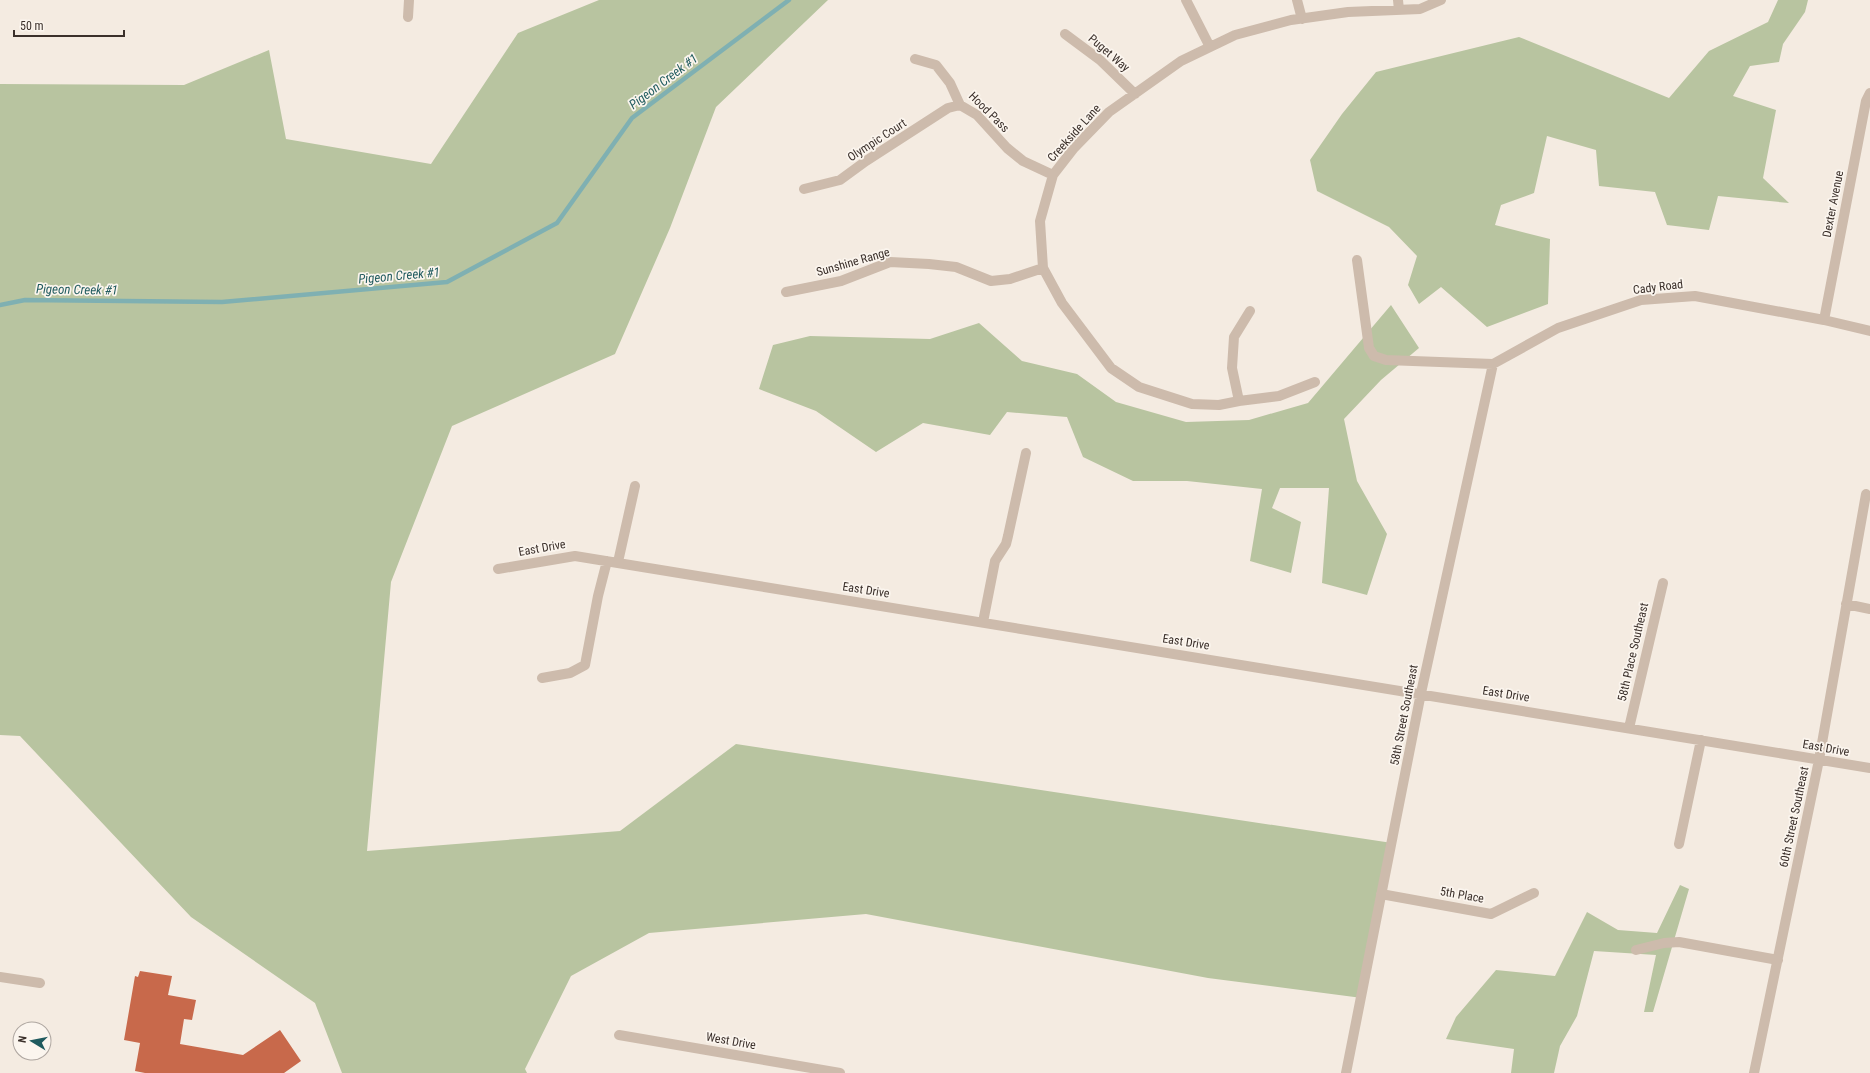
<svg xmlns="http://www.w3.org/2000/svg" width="1870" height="1073" viewBox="0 0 1870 1073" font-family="'Roboto Condensed',sans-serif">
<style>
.green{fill:#b8c4a0}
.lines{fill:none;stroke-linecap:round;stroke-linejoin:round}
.stream{stroke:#7fb0b2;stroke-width:4.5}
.building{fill:#c8694b}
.minor{stroke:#cdbbac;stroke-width:10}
.labels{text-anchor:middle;stroke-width:3.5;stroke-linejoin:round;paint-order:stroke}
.street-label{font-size:12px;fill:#3b302b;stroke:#fbf5ee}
.water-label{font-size:13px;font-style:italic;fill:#1f5a5e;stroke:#fbf5ee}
</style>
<rect width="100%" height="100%" fill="#f4ebe1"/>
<path class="green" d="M599,0H828L716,107L670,228L615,354L452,426L391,582L367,851L620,831L736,744L1392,843L1362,998L1208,978L866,914L649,933L571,976L525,1069L527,1073H342L315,1003L191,917L20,736L0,735V84L184,85L269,50L286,139L431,164L518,33Z
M1778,0H1808L1805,12L1783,44L1779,62L1750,66L1733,96L1776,110L1763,178L1789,203L1718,196L1709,230L1667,225L1655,192L1599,186L1596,150L1547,136L1534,193L1501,205L1495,225L1550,239L1548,304L1487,327L1441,287L1419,304L1408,285L1417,256L1389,227L1317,191L1310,160L1342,114L1376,72L1519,37L1669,98L1709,51L1768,22Z
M1391,305L1419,348L1381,380L1344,419L1357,481L1387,534L1367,595L1322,583L1329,488H1280L1272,508L1301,522L1291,573L1250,561L1262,489L1187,481H1133L1083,457L1067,417L1007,412L990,435L923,423L876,452L816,411L759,389L773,345L810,336L930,339L979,323L1022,361L1077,374L1116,402L1186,422L1249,420L1308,403Z
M1680,885L1689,889L1653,1012H1644L1656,955L1594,951L1577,1016L1560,1046L1554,1073H1511L1514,1049L1446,1039L1456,1017L1496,970L1555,976L1587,912L1618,930L1657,933Z"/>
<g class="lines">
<path class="stream" d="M0,305L25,300L222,302L447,282L557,223L632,118L789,0"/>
</g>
<path class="building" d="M140,971L172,976L168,995L196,1000L192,1020L184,1019L180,1044L243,1055L280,1030L301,1061L284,1073H145L135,1071L140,1043L124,1040L135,976L138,977Z"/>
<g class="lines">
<path class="minor" d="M1186,0L1210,47
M1297,0L1302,19
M1398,0L1399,10
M408,17L409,0
M1065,34L1100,60L1135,94
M915,59L936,65L950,83L960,105L977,115L1007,148L1023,161L1053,175
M804,189L840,180L866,161L948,108L960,105
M1357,260L1369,348L1374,356L1386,360L1493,364L1558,328L1641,300L1695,296L1824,320L1870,331
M786,292L841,281L890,262L929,264L956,267L991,281L1010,279L1043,268
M1250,311L1234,337L1232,368L1239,401L1219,405L1192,404L1139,387L1111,368L1062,303L1043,268L1040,221L1053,175L1074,148L1109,112L1181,61L1235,35L1291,20L1348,12L1420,9L1441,0
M1824,320L1866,101L1870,93
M1239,401L1279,396L1315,382
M618,562L635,486
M498,569L575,556L1870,768
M1846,604L1870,609
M983,622L995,561L1006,544L1008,536L1026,453
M542,678L570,673L585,665L598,596L607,561
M1629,728L1663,583
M1679,844L1701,740
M1381,894L1491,914L1534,893
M1636,950L1664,943L1679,942L1778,960
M0,977L40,983
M619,1035L840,1073
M1346,1073L1421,693L1493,364
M1754,1073L1819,760L1866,494"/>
</g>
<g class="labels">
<g class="street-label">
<text transform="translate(1109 53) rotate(41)" y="4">Puget Way</text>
<text transform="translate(989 112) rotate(45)" y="4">Hood Pass</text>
<text transform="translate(1074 133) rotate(-48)" y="4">Creekside Lane</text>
<text transform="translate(877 140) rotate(-33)" y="4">Olympic Court</text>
<text transform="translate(1833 204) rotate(-79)" y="4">Dexter Avenue</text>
<text transform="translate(853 262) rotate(-16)" y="4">Sunshine Range</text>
<text transform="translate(1658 287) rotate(-7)" y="4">Cady Road</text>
<text transform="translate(542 548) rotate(-10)" y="4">East Drive</text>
<text transform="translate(866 590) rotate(9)" y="4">East Drive</text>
<text transform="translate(1186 642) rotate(9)" y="4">East Drive</text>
<text transform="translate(1633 652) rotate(-77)" y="4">58th Place Southeast</text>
<text transform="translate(1506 694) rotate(9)" y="4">East Drive</text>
<text transform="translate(1404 715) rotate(-79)" y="4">58th Street Southeast</text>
<text transform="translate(1826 748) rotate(10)" y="4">East Drive</text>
<text transform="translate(1794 817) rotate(-78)" y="4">60th Street Southeast</text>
<text transform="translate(1462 895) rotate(10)" y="4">5th Place</text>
<text transform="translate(731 1041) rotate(10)" y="4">West Drive</text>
</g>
<g class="water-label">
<text transform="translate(663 81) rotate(-37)" y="5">Pigeon Creek #1</text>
<text transform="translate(399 275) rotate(-5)" y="5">Pigeon Creek #1</text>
<text transform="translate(77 289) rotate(1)" y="5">Pigeon Creek #1</text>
</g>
</g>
<g transform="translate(32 1041) rotate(280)"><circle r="19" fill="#fbf5ee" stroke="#aea6a0"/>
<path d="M0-3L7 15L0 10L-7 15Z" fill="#1f5a5e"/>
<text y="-6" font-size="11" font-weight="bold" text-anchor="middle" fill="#3b302b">N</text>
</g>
<path d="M14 30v6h110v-6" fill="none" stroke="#3b302b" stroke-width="2"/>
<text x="20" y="30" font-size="12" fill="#3b302b" stroke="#fbf5ee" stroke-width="3" paint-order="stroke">50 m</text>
</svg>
